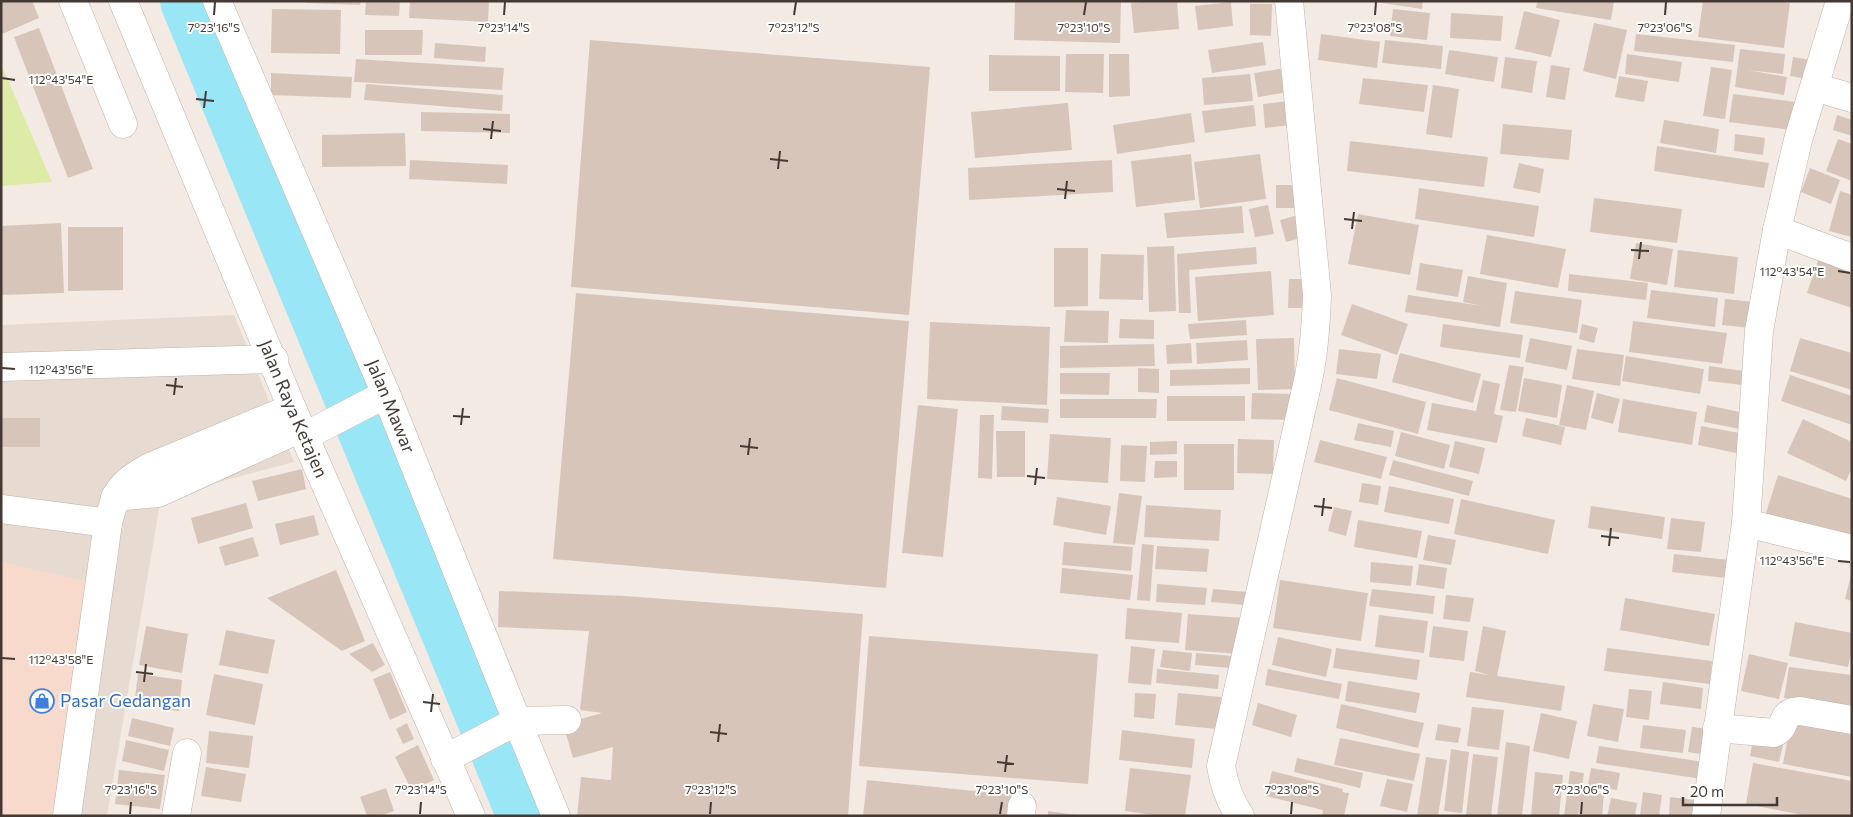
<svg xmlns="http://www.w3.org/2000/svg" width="1853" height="817" viewBox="0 0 1853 817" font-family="Commissioner,sans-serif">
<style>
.residential{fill:#e7dad0}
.commercial{fill:#f7dacb}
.green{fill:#ddeba7}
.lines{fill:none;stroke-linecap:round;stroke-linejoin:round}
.river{stroke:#99e7f6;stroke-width:56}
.building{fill:#d8c5ba}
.minor-casing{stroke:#c2b2a8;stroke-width:29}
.minor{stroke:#fff;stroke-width:28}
.ticks{fill:none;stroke:#453933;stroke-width:2}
.labels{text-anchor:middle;stroke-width:4;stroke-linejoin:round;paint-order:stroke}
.street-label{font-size:18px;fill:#453933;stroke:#fff}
.shop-label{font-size:18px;fill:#366cbe;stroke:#fff;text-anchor:start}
.ticks-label{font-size:12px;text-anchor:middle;fill:#453933;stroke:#fff;stroke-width:4;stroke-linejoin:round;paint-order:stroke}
</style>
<rect width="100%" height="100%" fill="#f3eae3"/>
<path class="residential" d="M234,315L294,462L161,497L107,816H1V325Z"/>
<path class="commercial" d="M1,562L108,586L60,816H1Z"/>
<path class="green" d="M1,64L52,182L1,186Z"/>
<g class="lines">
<path class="river" d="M188,1L525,816"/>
</g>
<path class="building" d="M1,1H32L39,18L2,34Z
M305,1H361L360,5L305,3Z
M366,1H400L399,16L365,15Z
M410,1H489L488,22L409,18Z
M1015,1H1121L1120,43L1014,40Z
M1153,1H1177L1179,29L1134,33L1131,3Z
M1369,1H1423L1422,9Z
M1537,1H1614L1611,20L1536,8Z
M1703,1H1776L1790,3L1784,48L1698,37Z
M1231,2L1233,26L1198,30L1195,6Z
M1250,4H1272L1271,36L1250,35Z
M272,9L341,10L340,54L271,53Z
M1393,9L1430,13L1427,40L1390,36Z
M1524,11L1560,20L1551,57L1515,49Z
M1451,13L1503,16L1501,41L1450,38Z
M1594,23L1627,30L1616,79L1583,71Z
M39,28L93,169L68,178L14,37Z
M365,30H423L422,55H365Z
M1321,34L1380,42L1377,68L1318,60Z
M1636,34L1735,45L1733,62L1634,51Z
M590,40L930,67L909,315L571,287Z
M1385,40L1443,46L1441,69L1382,63Z
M1263,42L1266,65L1212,73L1208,50Z
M435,43L486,47L485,62L434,58Z
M1740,49L1785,54L1783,74L1747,70L1787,77L1784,95L1735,87Z
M1449,50L1498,57L1494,82L1445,74Z
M1066,54H1104L1103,93L1065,92Z
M1109,54H1129L1130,96L1109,97Z
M1627,54L1682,62L1679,82L1625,74Z
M989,55L1060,56V91H989Z
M1505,57L1537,61L1532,93L1501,88Z
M1793,57L1817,61L1814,80L1790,76Z
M356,59L504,68L502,90L354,82Z
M1551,65L1570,68L1565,100L1546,97Z
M1292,67L1295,91L1258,97L1254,73Z
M1711,67L1732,70L1725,119L1703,116Z
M271,73L352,77L351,98L271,95Z
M1250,74L1253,101L1204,105L1202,78Z
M1619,76L1648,81L1644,102L1615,97Z
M1363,78L1428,85L1424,112L1359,104Z
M366,84L503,95L502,111L364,100Z
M1433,85L1459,89L1452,138L1426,134Z
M1733,94L1795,102L1791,130L1729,122Z
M1295,100L1298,124L1265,128L1263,104Z
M1068,103L1072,150L975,158L971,112Z
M1254,105L1256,126L1205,133L1202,111Z
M421,112L510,114V133L421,131Z
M1191,113L1195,142L1117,154L1113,125Z
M1837,115L1852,120V136L1833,130Z
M1664,120L1719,129L1716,153L1660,143Z
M1503,124L1572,130L1569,160L1500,154Z
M405,133L406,166L322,167V135Z
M1735,134L1765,138L1763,155L1734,151Z
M1838,139L1852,144V181L1826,171Z
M1350,141L1488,157L1484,187L1347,171Z
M1657,146L1769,163L1764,188L1654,171Z
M1191,154L1195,200L1136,207L1131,161Z
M1260,154L1266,199L1200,208L1194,162Z
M410,160L508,165L507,184L409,179Z
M1112,160L1113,192L969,200L968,168Z
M1519,163L1544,169L1540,193L1513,188Z
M1810,168L1840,180L1831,204L1801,192Z
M1276,185H1302V208H1276Z
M1419,188L1539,206L1534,237L1415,219Z
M1840,191L1852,195V237L1829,231Z
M1594,198L1682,209L1677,243L1590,232Z
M1268,205L1274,234L1255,237L1249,209Z
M1242,206L1244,233L1167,238L1164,213Z
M1302,214L1308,236L1286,242L1280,220Z
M1358,214L1419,225L1410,275L1348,264Z
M61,223L64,293L1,295V226Z
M68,227H123V290L68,291Z
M1487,235L1566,249L1558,288L1480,274Z
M1636,243L1673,249L1667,285L1630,279Z
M1174,246L1176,311L1149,312L1147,247Z
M1256,247L1257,264L1189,270L1191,313H1179L1177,254Z
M1054,248H1088V306L1054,307Z
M1678,250L1738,257L1734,294L1674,287Z
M1101,254L1144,255L1143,300L1099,299Z
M1820,254L1852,264V308L1807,293Z
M1420,263L1463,270L1458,297L1416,290Z
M1271,271L1274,315L1198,321L1195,277Z
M1569,274L1648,283L1646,300L1568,291Z
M1468,276L1507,283L1500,327L1405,312L1408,295L1483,306L1463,302Z
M1289,279H1307V308H1288Z
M1651,290L1718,298L1715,327L1647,318Z
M1515,291L1582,300L1577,333L1510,323Z
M576,293L909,321L886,588L553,559Z
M1725,299L1754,302L1751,328L1722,325Z
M1352,304L1408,324L1397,355L1341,335Z
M1066,310L1109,311L1108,343L1064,342Z
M1120,319L1154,320V339L1119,338Z
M1246,320L1247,335L1190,339L1188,324Z
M1633,321L1727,333L1722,364L1629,352Z
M930,322L1050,327L1047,405L927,399Z
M1443,324L1523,335L1520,358L1440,347Z
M1582,324L1598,328L1594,343L1579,339Z
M1294,338L1295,389L1258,390L1256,339Z
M1530,338L1572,346L1567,370L1525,362Z
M1800,338L1852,353V390L1790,371Z
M1247,340L1248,360L1197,364L1196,343Z
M1191,343L1192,363L1167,364L1166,345Z
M1154,344L1155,366L1060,368V346Z
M1339,349L1381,354L1377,379L1336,374Z
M1577,349L1624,355L1620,386L1572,379Z
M1400,353L1481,374L1473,403L1392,382Z
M1626,356L1704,369L1700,394L1622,381Z
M1509,365L1524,367L1516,412L1500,410Z
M1709,366L1744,371L1742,385L1708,381Z
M1138,368L1159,369V393L1138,392Z
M1250,368V384L1170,386V370Z
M1060,373H1110L1109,395L1060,394Z
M1790,375L1852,396V425L1781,401Z
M1337,378L1426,402L1418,434L1329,410Z
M1524,378L1562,385L1557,418L1518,411Z
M1483,380L1500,384L1494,414L1503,416L1497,443L1427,430L1432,403L1476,411Z
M1567,385L1594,391L1586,430L1559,425Z
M1252,393L1294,394L1293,420L1251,419Z
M1597,393L1620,399L1613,424L1591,418Z
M1167,396H1245V421H1167Z
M1060,399H1157L1156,418H1060Z
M1623,399L1697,412L1692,445L1618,432Z
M918,405L958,409L943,557L902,553Z
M1707,405L1744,413L1740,429L1704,422Z
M1002,406L1049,409L1048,423L1001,420Z
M980,415H994L992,479L978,478Z
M1,418H40V447H1Z
M1526,418L1565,427L1561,445L1522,436Z
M1803,419L1852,442V468L1846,481L1787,453Z
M1358,423L1394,431L1391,447L1354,440Z
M1701,426L1745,434L1741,454L1698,445Z
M996,431H1025V477H997Z
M1401,432L1450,445L1444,469L1395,456Z
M1050,434L1111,438L1108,483L1047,479Z
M1238,439L1274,440L1273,474L1237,473Z
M1320,440L1387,457L1381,479L1314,462Z
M1177,441V454L1150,455V442Z
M1455,441L1485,448L1479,474L1449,467Z
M1184,444H1234V490H1184Z
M1121,445L1147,446L1145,482L1120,481Z
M1393,460L1473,481L1469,496L1389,475Z
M1155,461H1177V477L1154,478Z
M302,469L306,489L258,501L252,481Z
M1778,475L1852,499V544L1765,516Z
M1362,483L1381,486L1378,505L1359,502Z
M1389,486L1454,499L1449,524L1384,512Z
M1119,493L1142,496L1135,545L1113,543Z
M1057,497L1111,506L1106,535L1053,525Z
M1461,499L1555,520L1548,554L1454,534Z
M246,503L253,528L198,544L191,518Z
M1146,505L1221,510L1219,541L1144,537Z
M1591,506L1665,517L1662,539L1588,528Z
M1334,507L1352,511L1346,536L1328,531Z
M314,515L319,535L280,545L275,524Z
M1671,518L1705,522L1701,552L1667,549Z
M1358,520L1422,531L1417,558L1354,547Z
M1428,535L1456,540L1451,565L1423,560Z
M253,537L259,556L225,566L219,547Z
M1064,542L1133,547L1131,571L1062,565Z
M1142,544L1154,545L1150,601L1137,600Z
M1157,546L1209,549L1207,572L1155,569Z
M1674,554L1729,560L1726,578L1672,572Z
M1371,562L1413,566L1411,586L1370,582Z
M1419,564L1447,568L1444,589L1416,585Z
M1062,568L1133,575L1130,600L1060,593Z
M336,570L365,641L342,651L267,598Z
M1851,575H1852V601L1845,599Z
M1280,580L1368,593L1361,641L1273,628Z
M1157,584L1207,588L1205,605L1156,602Z
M1213,589L1247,592L1246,605L1211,602Z
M1372,589L1435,596L1433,614L1369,606Z
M499,591L625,596L863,614L848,816H577L581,777L611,780L613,747L573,758L563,724L602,713L580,710L589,631L498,627Z
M1446,595L1474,598L1470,622L1443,619Z
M1625,598L1715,614L1709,646L1620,630Z
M1127,608L1182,613L1179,643L1125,639Z
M1188,614L1244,618L1241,654L1185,650Z
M1379,615L1428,621L1424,653L1375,647Z
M1795,622L1852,633V649L1848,667L1789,656Z
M146,626L188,634L182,673L139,665Z
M1433,626L1468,631L1464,661L1429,657Z
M1483,626L1506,631L1497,676L1565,686L1561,711L1466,697L1470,672L1489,675L1475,671Z
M226,630L275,640L268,674L219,665Z
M869,636L1098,654L1088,784L859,766Z
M1278,637L1332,649L1326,677L1272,665Z
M373,643L385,665L372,672L349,654Z
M1131,646L1155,649L1151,685L1128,683Z
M1336,648L1420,660L1417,680L1333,668Z
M1607,648L1712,661L1710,684L1604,671Z
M1163,650L1192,653L1190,671L1160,667Z
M1196,653L1233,656L1232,668L1195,665Z
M1749,654L1788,663L1779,699L1741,691Z
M1789,667L1852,675V707L1784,698Z
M1157,669L1219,675L1218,689L1156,683Z
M1268,669L1342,684L1339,699L1265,685Z
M390,672L407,712L390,720L373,679Z
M138,674L182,680L179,711L134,706Z
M214,674L263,684L255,725L206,715Z
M1348,681L1420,693L1416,713L1345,701Z
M1663,682L1703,688L1701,709L1660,704Z
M1629,689L1652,691L1649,720L1626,717Z
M1135,693L1156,694L1154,719L1134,717Z
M1178,693L1221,697L1218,729L1175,725Z
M1258,703L1297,715L1291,737L1252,725Z
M1341,704L1424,723L1418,748L1336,728Z
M1593,704L1624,709L1618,742L1587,736Z
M1472,707L1504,710L1499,750L1467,746Z
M1541,713L1577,721L1569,759L1533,751Z
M132,718L174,728L170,746L128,736Z
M1791,720L1852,731V777L1783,764Z
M407,723L414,739L403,744L396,729Z
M1438,724L1461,728L1458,743L1435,740Z
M1643,725L1686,730L1683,753L1640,748Z
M1692,727L1709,729L1705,755L1688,752Z
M1122,730L1195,739L1192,768L1119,760Z
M209,731L253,736L249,768L206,763Z
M1754,735L1784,741L1779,762L1750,756Z
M1340,738L1420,754L1414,781L1334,765Z
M126,740L169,750L164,771L122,761Z
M1506,742L1530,746L1522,816H1497Z
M418,745L434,780L412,791L395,757Z
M1599,746L1704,762L1702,779L1596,763Z
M1451,749L1469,752L1462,813L1444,811Z
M1473,754L1498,757L1491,816H1466Z
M1426,757L1447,760L1438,816H1417Z
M1297,758L1363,773L1360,788L1294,772Z
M1753,763L1852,781V816H1808L1746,804Z
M206,767L246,774L241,802L201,796Z
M1130,768L1191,775L1185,816H1160L1125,811Z
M1591,768L1620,773L1617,790L1588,785Z
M119,770L165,775L160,809L115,804Z
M1272,771L1343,789L1342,792L1349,793L1344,816H1322L1323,810L1266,796Z
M1570,771L1584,773L1581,791L1604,794L1602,816H1579L1580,803L1578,816H1564Z
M1535,772L1563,775L1559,816H1531Z
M1387,779L1413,784L1407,812L1380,806Z
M867,780L1013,795L1011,816H863Z
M386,788L394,811L380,816H367L360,797Z
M1643,792L1662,795L1659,816H1640Z
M1670,797L1695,800L1694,816H1669Z
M1611,798L1637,803L1635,816H1607Z
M1048,811L1076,815V816H1048Z"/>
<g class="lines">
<g class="minor-casing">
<g id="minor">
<path d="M73,1L123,124"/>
<path id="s1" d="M123,1L292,408L471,816"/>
<path id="s2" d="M217,1L386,394L517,721L556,816"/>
<path d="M1815,87L1852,98"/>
<path d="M1777,230L1852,258"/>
<path d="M1,367L274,359"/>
<path d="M305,436L386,394"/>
<path d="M115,497L158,493L301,428"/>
<path d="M1,509L108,523"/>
<path d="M1746,523L1852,549"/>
<path d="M1717,728L1774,733C1789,727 1778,712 1800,711L1852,720"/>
<path d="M445,759L517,721L567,720"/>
<path d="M67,816L108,523C116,492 119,484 148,468L292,408"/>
<path d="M176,816L187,753"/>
<path d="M1021,816L1022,806"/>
<path d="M1240,816C1229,800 1224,785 1221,766L1307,385C1314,355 1316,326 1317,295L1289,1"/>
<path d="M1706,816L1746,523L1759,331L1777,230L1798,140L1840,1"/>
</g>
</g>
<use href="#minor" class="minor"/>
</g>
<path class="ticks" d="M214,15L215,2M504,15L505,2M794,15L796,2M1084,15L1086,2M1375,15L1376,2M1665,15L1666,2M2,78L15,80M196,99L214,101M204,108L206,91M483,129L501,131M491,139L493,121M770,159L788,161M778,169L780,151M1057,189L1075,191M1065,199L1067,181M1344,219L1362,221M1352,229L1354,212M1631,250L1649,251M1639,259L1641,242M1838,271L1850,273M2,368L15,369M166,385L183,387M174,395L176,378M453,416L470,417M461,425L463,408M740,446L758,448M748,455L750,438M1027,476L1045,478M1035,485L1037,468M1314,506L1332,508M1322,516L1324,498M1601,536L1619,538M1609,546L1611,528M1838,561L1850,562M2,658L15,659M136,672L153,674M144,682L146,664M423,702L440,704M431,712L433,694M710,732L727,734M718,742L720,724M997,762L1014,764M1005,772L1007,755M130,814L131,802M420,814L421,802M710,814L711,802M1000,814L1002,802M1291,814L1292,802M1581,814L1582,802"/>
<defs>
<g id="shop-ring" transform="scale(1.25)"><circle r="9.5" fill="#fff" stroke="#3f7fe0" stroke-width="1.5"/><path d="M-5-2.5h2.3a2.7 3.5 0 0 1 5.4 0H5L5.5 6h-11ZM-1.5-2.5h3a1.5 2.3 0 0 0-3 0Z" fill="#3f7fe0"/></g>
</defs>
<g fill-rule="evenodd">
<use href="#shop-ring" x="42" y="701"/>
</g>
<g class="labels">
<g class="street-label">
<text dy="6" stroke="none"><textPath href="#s2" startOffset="441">Jalan Mawar</textPath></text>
<text dy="6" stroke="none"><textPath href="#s1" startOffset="442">Jalan Raya Ketajen</textPath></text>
</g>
<g class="shop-label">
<text x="60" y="707">Pasar Gedangan</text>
</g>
</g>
<g class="ticks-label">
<text x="214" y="32">7°23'16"S</text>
<text x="504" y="32">7°23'14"S</text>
<text x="794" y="32">7°23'12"S</text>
<text x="1084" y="32">7°23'10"S</text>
<text x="1375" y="32">7°23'08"S</text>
<text x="1665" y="32">7°23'06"S</text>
<text x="61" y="84">112°43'54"E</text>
<text x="1792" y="276">112°43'54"E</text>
<text x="61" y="374">112°43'56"E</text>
<text x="1792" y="565">112°43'56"E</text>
<text x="61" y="664">112°43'58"E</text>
<text x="131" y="794">7°23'16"S</text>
<text x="421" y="794">7°23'14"S</text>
<text x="711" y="794">7°23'12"S</text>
<text x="1002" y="794">7°23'10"S</text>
<text x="1292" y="794">7°23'08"S</text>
<text x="1582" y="794">7°23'06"S</text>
</g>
<rect width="1853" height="817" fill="none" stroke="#453933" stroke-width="5"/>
<path d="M1683 797v8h94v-8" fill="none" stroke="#453933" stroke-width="2.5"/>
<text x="1690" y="797" font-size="15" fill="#453933" stroke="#ffffff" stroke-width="4" paint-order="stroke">20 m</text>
</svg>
